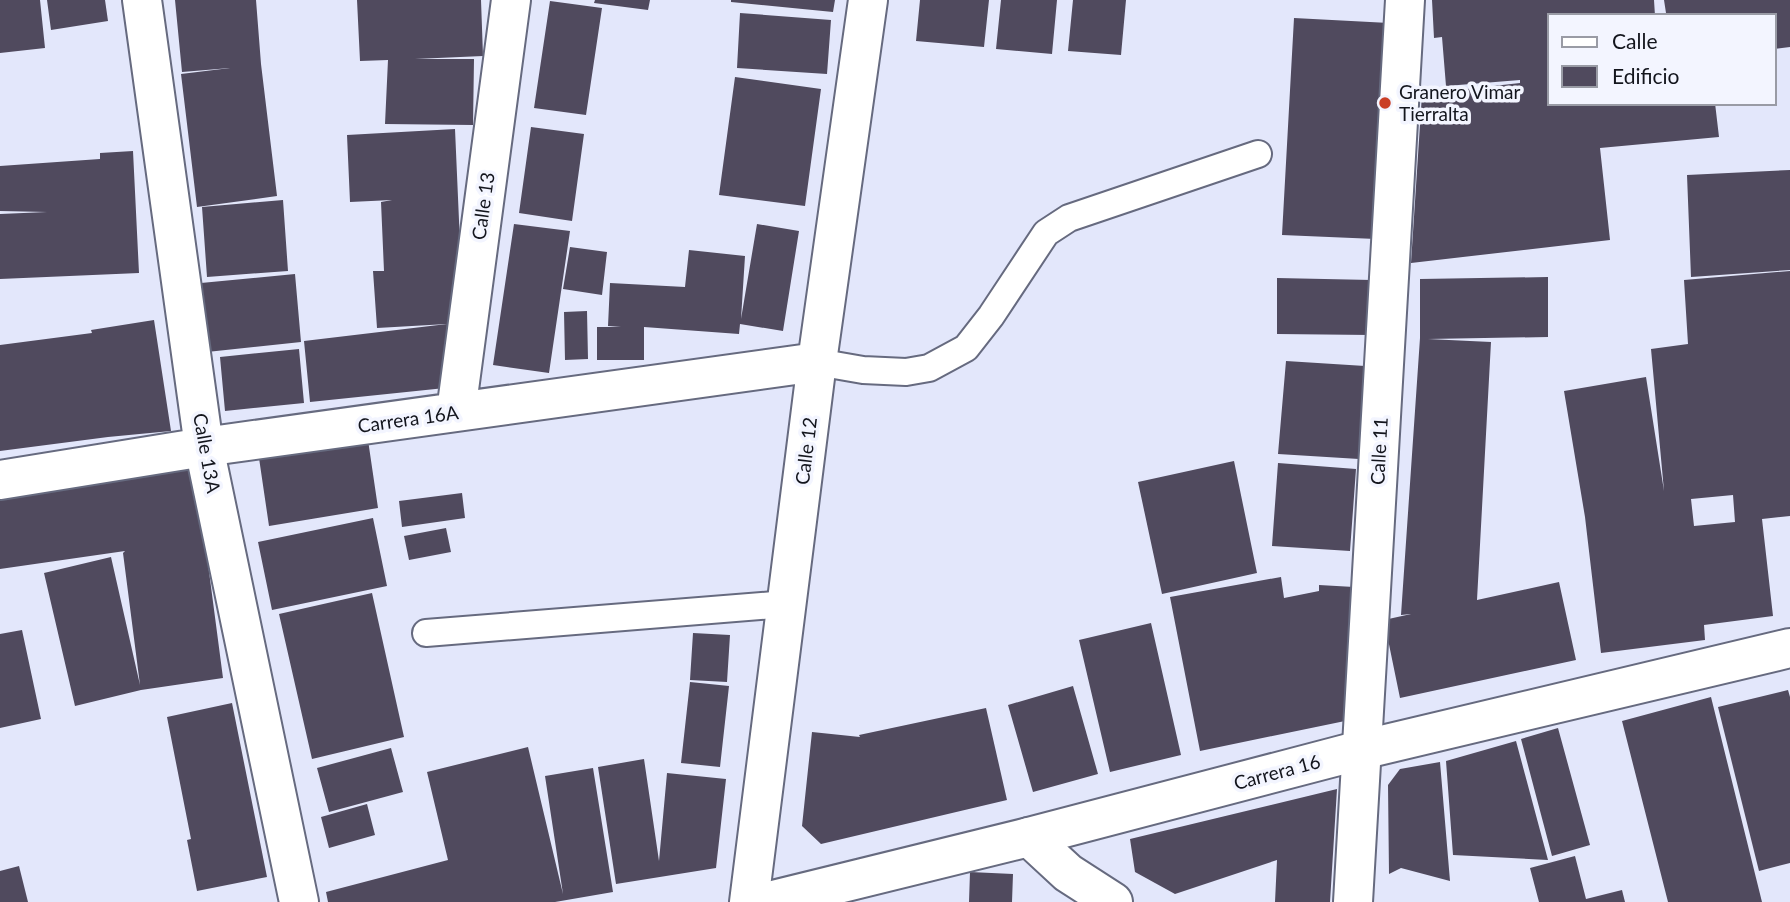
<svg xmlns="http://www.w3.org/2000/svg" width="1790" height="902" viewBox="0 0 1790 902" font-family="Lato,sans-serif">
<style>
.building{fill:#504a5e;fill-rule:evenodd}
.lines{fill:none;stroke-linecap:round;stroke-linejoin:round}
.lane-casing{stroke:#666a7f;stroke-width:30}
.street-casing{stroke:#666a7f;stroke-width:42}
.secondary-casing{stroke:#666a7f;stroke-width:42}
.lane{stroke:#fff;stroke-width:26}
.street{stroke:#fff;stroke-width:38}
.secondary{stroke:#fff;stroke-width:38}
.poi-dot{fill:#ca3f26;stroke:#f3f5ff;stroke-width:2.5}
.labels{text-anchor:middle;stroke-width:7;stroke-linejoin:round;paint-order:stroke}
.poi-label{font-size:19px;fill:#13151d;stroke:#f3f5ff;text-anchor:start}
.street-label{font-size:19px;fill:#13151d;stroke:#f3f5ff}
</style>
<rect width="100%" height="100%" fill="#e3e7fb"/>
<path class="building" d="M0,0H40L45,48L0,53Z
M47,0H105L108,21L51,30Z
M175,0H256L261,64L277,196L197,207L181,74L230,68L182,72Z
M357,0H481L483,56L415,59H474L473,125L385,124L388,60L360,61Z
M595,0H650L648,10L594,3Z
M731,0H835L833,12L731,2Z
M920,0H989L984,47L916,41Z
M1001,0H1057L1052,54L996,49Z
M1073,0H1126L1121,55L1068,51Z
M1432,0H1654L1655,16H1550V103H1715L1719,137L1600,148L1610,240L1411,263L1422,94L1520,83V80L1533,79L1446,86L1442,37L1434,38Z
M1664,0H1790V47L1774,49V16H1661V14L1666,13Z
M550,1L602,8L586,115L534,108Z
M740,13L831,20L827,74L737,68Z
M1294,18L1389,23L1376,239L1282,235Z
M735,77L821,89L805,206L719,195Z
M531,127L584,134L572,221L519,213Z
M455,129L461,266H456L459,323L445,388L310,402L304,341L447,324L377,328L373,271H384L381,202L392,200L350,202L347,135Z
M133,151L139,273L0,279V214L47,212L0,211V166L100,159V153Z
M1790,170V270L1691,277L1687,175Z
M283,200L288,271L207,277L202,207Z
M514,224L570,231L549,373L493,365Z
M757,224L799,231L783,331L740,324L739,334L644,327V360H597V327H621L608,326L610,283L685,287L689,250L745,256L741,319Z
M570,247L607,252L602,295L563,289Z
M1790,271V516L1762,519L1773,616L1704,625L1705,640L1601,653L1585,517L1564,391L1646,377L1664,491L1651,349L1688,344L1684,280ZM1733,495L1735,522L1694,526L1691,499Z
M295,274L301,342L207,352L201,283Z
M1548,277V337L1428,339L1491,342L1477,600L1559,582L1576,660L1400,698L1384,620L1411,614L1401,615L1420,338V279Z
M1277,278L1372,280L1371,335L1277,334Z
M587,311L588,359L565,360L564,312Z
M154,320L171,431L108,437L0,451V345L92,333L91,330Z
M299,349L304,403L225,411L220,357Z
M1286,361L1365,366L1359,459L1278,454Z
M368,440L378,508L269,526L259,458Z
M1234,461L1257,573L1162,594L1138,482Z
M1278,463L1356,469L1350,551L1272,546Z
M195,465L223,678L141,690L75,706L44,573L111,557L140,685L123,553L125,551L0,569V491Z
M462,493L465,518L402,527L399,501Z
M373,518L387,586L272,610L258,542Z
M446,528L451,552L409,560L404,536Z
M1281,577L1284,598L1319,591V585L1354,587L1345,721L1200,751L1170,597Z
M372,593L404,737L312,759L279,614Z
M1151,623L1181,755L1110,772L1079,640Z
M22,630L41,719L0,728V634Z
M693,633L730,635L727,682L690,680Z
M690,682L729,686L720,767L681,763Z
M1073,686L1098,774L1033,792L1008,705Z
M1788,690L1790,697V863L1759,871L1718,707Z
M1711,697L1762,902H1668L1622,721Z
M232,703L267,877L197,891L187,840L191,839L167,717Z
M986,708L1007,800L821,844L802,826L812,732L860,737L859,735Z
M1558,728L1590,845L1552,856L1521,739Z
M1516,741L1548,860L1453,855L1446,761Z
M528,747L563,894L545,776L593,768L613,892L555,902H328L326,892L448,860L427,772Z
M391,748L403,792L329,812L317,768Z
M644,759L659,861L667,773L726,779L716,868L616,884L598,767Z
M1440,762L1450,881L1401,868L1389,874L1388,785L1400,769Z
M1337,789L1330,902H1275L1277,860L1175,894L1135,872L1130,839Z
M367,804L375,835L329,848L321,817Z
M1575,856L1586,899L1622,890L1625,902H1539L1530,868Z
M19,866L28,902H0V871Z
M970,872L1013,874L1012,902H969Z"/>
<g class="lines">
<g class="lane-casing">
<path id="lane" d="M817,362L863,370L906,372L929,368L966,348L991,316L1046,233L1069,218L1258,154
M426,633L786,604"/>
</g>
<g class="street-casing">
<path id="street" d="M142,0L204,447L299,902
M456,412L511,0
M0,480L204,447L817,362
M1029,837L1068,873L1113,902
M749,902L817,362L868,0
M1353,902L1405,0"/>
</g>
<g class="secondary-casing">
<path id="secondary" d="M765,902L1029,837L1361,750L1790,648"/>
</g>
<use href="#lane" class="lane"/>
<use href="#street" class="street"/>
<use href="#secondary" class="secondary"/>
</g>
<circle class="poi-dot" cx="1385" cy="103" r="7"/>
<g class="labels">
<g class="poi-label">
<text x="1399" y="99">Granero Vimar<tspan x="1399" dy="22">Tierralta</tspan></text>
</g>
<g class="street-label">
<text transform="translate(483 206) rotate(-82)" y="7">Calle 13</text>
<text transform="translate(408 419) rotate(-8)" y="7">Carrera 16A</text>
<text transform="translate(806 451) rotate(-83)" y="7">Calle 12</text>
<text transform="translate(1379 451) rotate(-87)" y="7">Calle 11</text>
<text transform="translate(207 453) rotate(80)" y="7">Calle 13A</text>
<text transform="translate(1277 772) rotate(-15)" y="7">Carrera 16</text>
</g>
</g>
<rect x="1548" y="14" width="228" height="91" fill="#f3f5ff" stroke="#999ba5" stroke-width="2"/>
<rect x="1562" y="37" width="35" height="10" fill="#ffffff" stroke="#999ba5" stroke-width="2"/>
<text x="1612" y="49" font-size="21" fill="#13151d">Calle</text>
<rect x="1562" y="66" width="35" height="21" fill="#504a5e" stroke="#999ba5" stroke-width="2"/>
<text x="1612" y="84" font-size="21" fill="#13151d">Edificio</text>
</svg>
